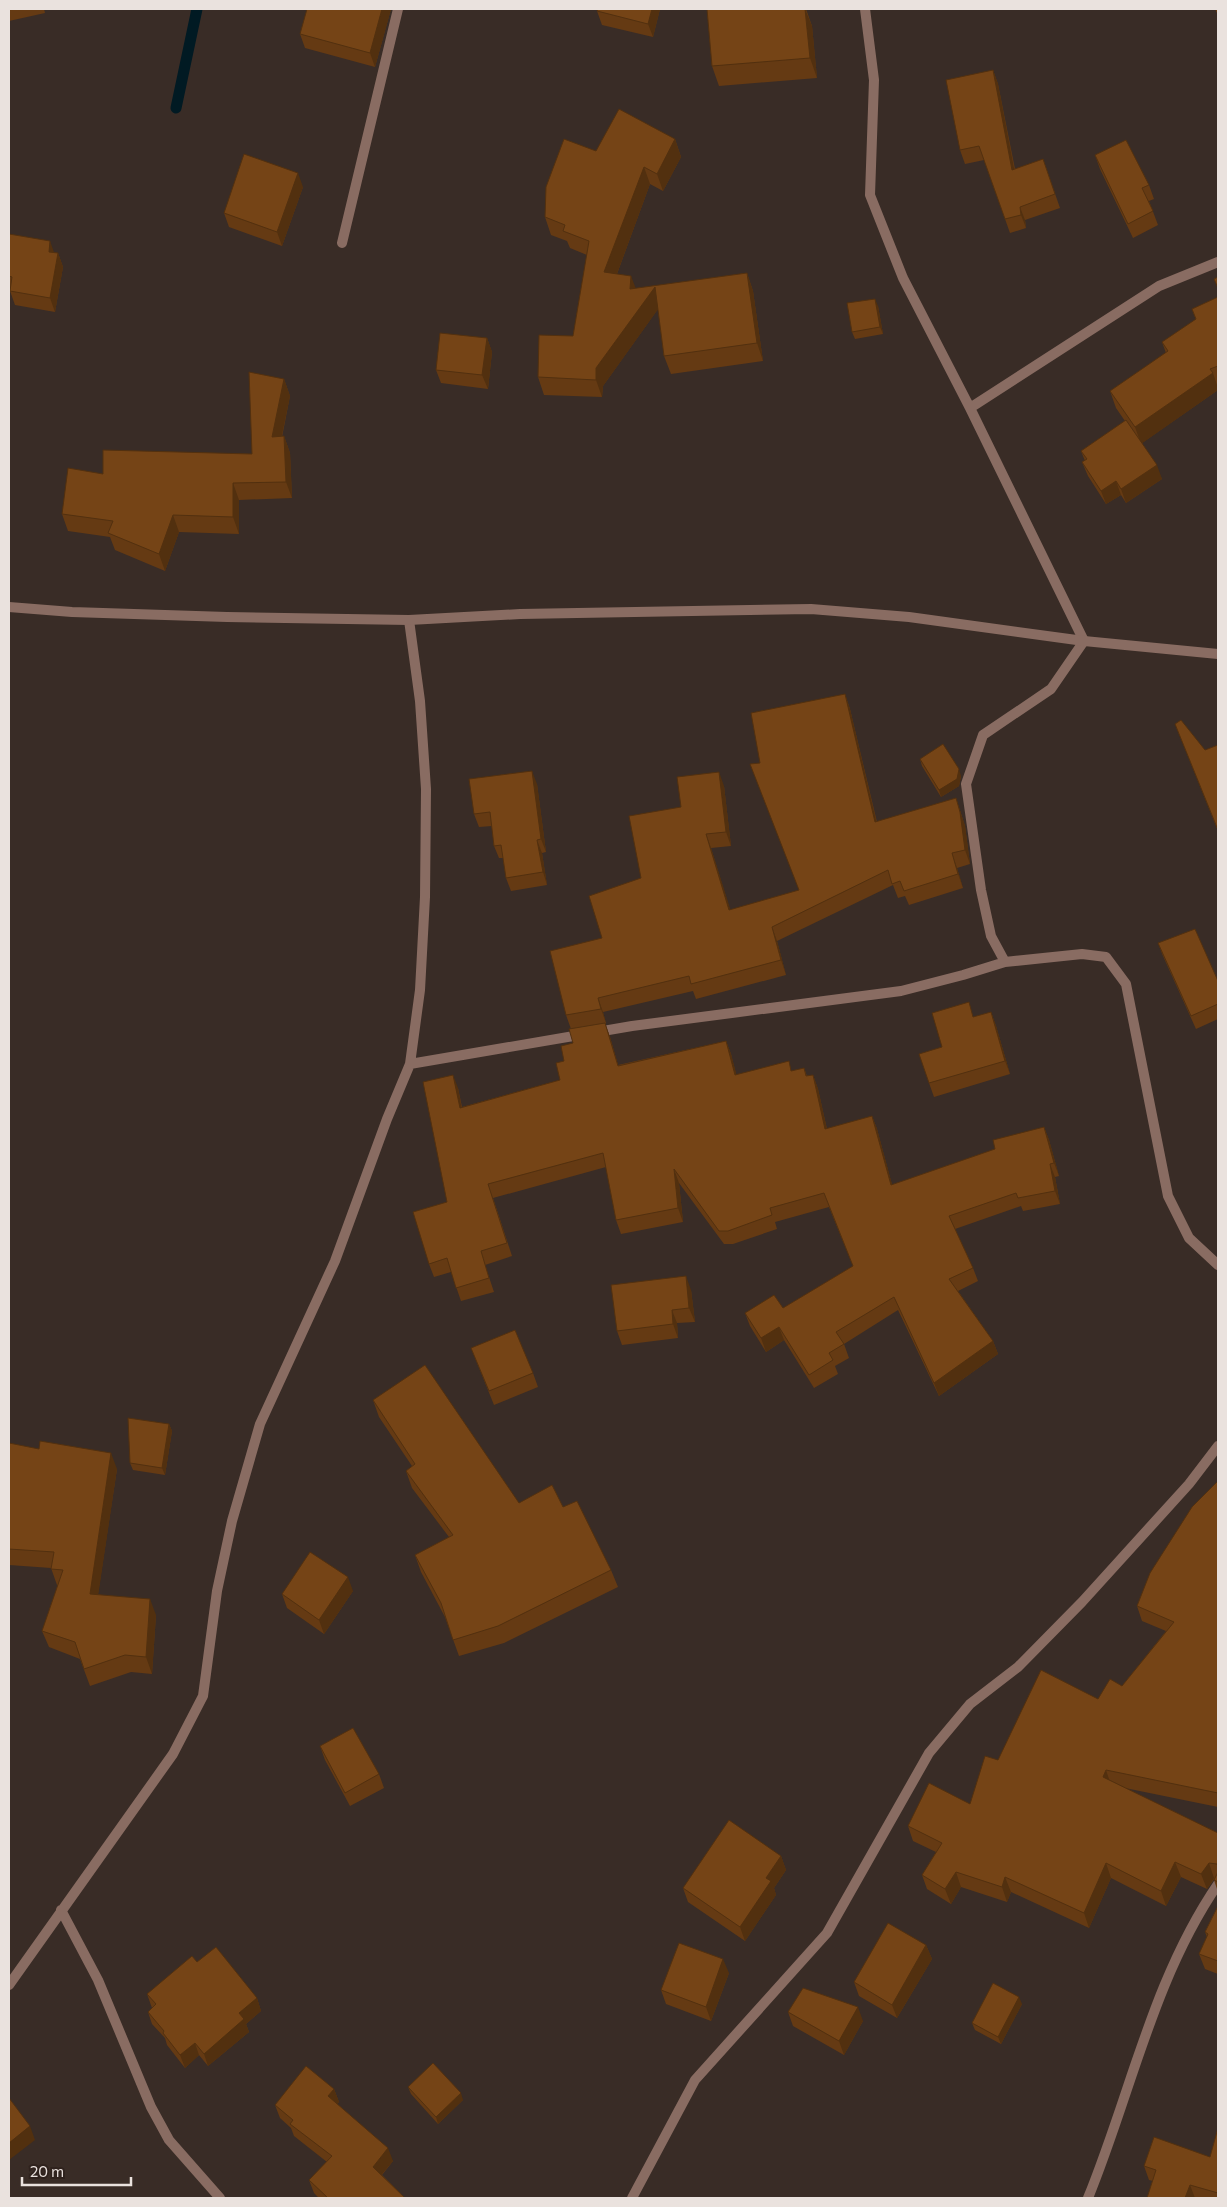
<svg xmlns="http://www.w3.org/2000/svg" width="1227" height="2207" viewBox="0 0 1227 2207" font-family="Commissioner,sans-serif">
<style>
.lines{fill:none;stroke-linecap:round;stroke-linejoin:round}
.stream{stroke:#011a23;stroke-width:11}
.minor{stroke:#896c62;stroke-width:10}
.tertiary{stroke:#896c62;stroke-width:10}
.wall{fill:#653a13}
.shaded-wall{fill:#52300f}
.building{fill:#754416;stroke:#52300f}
</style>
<rect width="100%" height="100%" fill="#392c26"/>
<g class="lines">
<path class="stream" d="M176,108L197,9"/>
<path class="minor" d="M342,243L398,9
M970,408L1159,286L1218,262
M1005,962L1082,954L1106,957L1126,984L1168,1196L1189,1238L1218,1265
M410,1064L632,1026L901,991L963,975L1005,962L991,936L981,890L966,784L983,735L1051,689L1084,641L970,408L903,278L870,195L874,80L865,9
M61,1910L98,1980L151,2107L169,2140L220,2198
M9,1985L173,1754L203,1696L217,1591L232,1521L260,1424L335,1261L387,1119L410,1064L420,990L425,897L426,789L420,701L409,620
M632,2198L695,2080L827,1933L929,1753L970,1704L1018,1667L1082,1602L1189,1484L1218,1446
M1088,2198C1131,2093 1153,1979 1218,1884"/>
<path class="tertiary" d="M9,607L72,612L227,617L409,620L520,614L811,609L909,617L1084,641L1218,654"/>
</g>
<path class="wall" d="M9,9H44L45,13L9,21Z
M391,9L375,67L305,48L300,34Z
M598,9H660L653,37L602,25L597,11Z
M707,9H806L812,26L817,78L719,86L712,66Z
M1215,9H1218V15Z
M993,70L998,84L1015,169L1043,159L1060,208L1025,220L1026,228L1010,233L984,160L965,164L960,150Z
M675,139L681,157L663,191L650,184L617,274L636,289L747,273L753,291L763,361L671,374L664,356L658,309L603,386L602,397L544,395L538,377L573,336L587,255L570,248L567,241L551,235L545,217L596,151Z
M1095,155L1149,185L1154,199L1149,201L1158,225L1133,238L1100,169Z
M303,187L282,246L229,227L224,213Z
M9,234L55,253H58L63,267L55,312L15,305L10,291V290H9Z
M1218,297V385L1217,386L1218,390L1142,443L1162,479L1126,503L1121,495L1106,504L1088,476L1082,462L1085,461L1081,451L1125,421L1116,408L1110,391L1166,353L1162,342L1196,320L1192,309Z
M878,306L883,334L855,339L852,332Z
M487,338L492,352L488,389L441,383L436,370Z
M284,379L290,396L282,437L284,436L290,453L292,498L239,500V534L179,532L165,571L115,550L110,537L68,531L62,514L103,474L252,454Z
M845,694L850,709L877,822L956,798L965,826L970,864L957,868L963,888L909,905L905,896L898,898L893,885L777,941L786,975L696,999L693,991L603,1012L606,1023L605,1024L610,1037L618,1065L726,1041L731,1054L736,1074L792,1071L804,1068L807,1076L813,1075L818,1089L827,1129L872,1116L877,1129L892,1185L995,1149L1044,1127L1049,1140L1059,1176L1055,1177L1060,1204L1023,1211L1021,1206L955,1229L973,1268L978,1281L958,1291L993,1341L998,1354L939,1396L898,1310L844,1344L849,1358L835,1366L838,1374L814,1388L784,1340L766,1352L750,1326L745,1313L783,1308L853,1266L829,1207L775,1222L777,1229L733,1244H724L679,1183L683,1222L621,1234L616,1220L606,1167L493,1198L512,1256L485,1265L494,1292L461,1301L451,1272L434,1277L429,1264L447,1202L458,1088L462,1107L560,1080L564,1061L573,1043L571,1029L566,1015L602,938L641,878L681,807L724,786L731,846L711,848L730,910L799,891L760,763Z
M1175,724L1205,750L1218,745V831Z
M920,759L961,776L959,786L941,797L922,766Z
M537,784L546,852L542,853L547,885L511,891L506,878L503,858H499L494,846L492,826L479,827L474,814Z
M1158,943L1218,981V1019L1196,1029L1163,956Z
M991,1012L996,1026L1010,1074L934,1097L929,1083L942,1047L974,1017Z
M691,1290L695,1322L677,1323L678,1338L622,1345L617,1331Z
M471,1348L533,1373L538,1387L494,1405Z
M373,1400L519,1503L563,1507L611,1570L618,1587L504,1643L459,1656L445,1617L421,1572L415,1555L449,1537L412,1488L406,1471L412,1466L379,1417Z
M169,1424L172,1431L165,1475L133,1470L130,1463Z
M9,1443L117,1469L98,1594L156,1615L152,1674L131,1672L90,1686L80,1659L49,1647L42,1631L58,1585H57L51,1568L9,1565Z
M1218,1481V1807L1125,1788L1218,1833V1892L1214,1880L1215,1878L1207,1889L1181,1877L1166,1906L1111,1878L1089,1928L1011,1892L1007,1902L961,1887L951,1904L927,1889L922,1875L936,1852L913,1841L908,1826L970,1804L998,1760L1098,1699L1122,1686L1166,1631L1142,1621L1137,1606Z
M353,1591L324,1634L287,1608L282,1594Z
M320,1746L379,1774L384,1788L350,1806L325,1760Z
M781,1856L786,1870L774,1888L776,1895L745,1941L688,1902L683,1888Z
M1218,1906V1974L1205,1969L1199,1954L1207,1937L1205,1932Z
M926,1945L932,1959L897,2018L859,1996L854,1982Z
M197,1962L257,1998L261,2011L246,2024L249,2032L208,2066L199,2055L185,2068L167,2045L165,2038L152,2024L148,2012L152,2008L147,1994Z
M729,1973L711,2021L666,2004L661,1990Z
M1022,2004L1001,2044L975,2030L972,2023Z
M788,2012L863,2021L844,2055L793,2026Z
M408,2087L463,2100L438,2124L411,2094Z
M334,2089L339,2102L337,2104L393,2161L382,2175L405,2198H319L314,2193L309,2180L327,2162L294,2136L291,2128L280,2118L275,2105Z
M1218,2128V2198H1147L1153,2181L1149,2180L1144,2166L1210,2157Z"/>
<path class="shaded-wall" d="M382,9H391L375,67L370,53Z
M652,9H660L653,37L648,24Z
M805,9L812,26L817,78L810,58Z
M993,70L998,84L1017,184L1012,170Z
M675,139L681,157L663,191L657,174Z
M644,167L650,184L611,290L604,272Z
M298,173L303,187L282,246L277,232Z
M1020,207L1025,220L1026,228L1021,215Z
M50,241L55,255L49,252Z
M58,253L63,267L55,312L50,298Z
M747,273L753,291L763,361L757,343Z
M631,276L638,294L630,289Z
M655,287L661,305L603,386L602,397L596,380V368Z
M875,299L878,306L883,334L880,327Z
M487,338L492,352L488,389L482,375Z
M1213,373L1218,388V390L1141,444L1135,427Z
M284,379L290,396L278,454L272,437Z
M284,436L290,453L292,498L286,482Z
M1157,465L1162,479L1126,503L1121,489Z
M1116,481L1121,495L1106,504L1101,491Z
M233,483L239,500V534L233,517Z
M173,515L179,532L165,571L159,554Z
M845,694L850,709L880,837L875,822Z
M959,769L961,776L959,786L941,797L939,790Z
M532,771L537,784L546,852L541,839Z
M719,772L724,786L731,846L726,832Z
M956,798L965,826L970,864L965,850Z
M706,834L711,848L735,924L729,910Z
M537,840L542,853L547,885L543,872Z
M952,853L957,868L963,888L958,874Z
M772,927L777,941L786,975L781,960Z
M598,998L603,1012L606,1023L601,1009Z
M991,1012L996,1026L1010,1074L1005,1061Z
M605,1023L610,1037L622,1079L618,1066Z
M726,1041L731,1054L740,1088L735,1075Z
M453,1075L458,1088L464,1121L460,1108Z
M813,1075L818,1089L830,1143L825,1129Z
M872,1116L877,1129L896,1199L891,1185Z
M1044,1127L1049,1140L1059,1176L1054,1163Z
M1050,1164L1055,1177L1060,1204L1055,1191Z
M674,1169L679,1183L683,1222L678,1208Z
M686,1276L691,1290L695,1322L689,1308Z
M672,1310L677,1323L678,1338L673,1324Z
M779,1327L784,1340L766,1352L761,1338Z
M993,1341L998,1354L939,1396L934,1383Z
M169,1424L172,1431L165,1475L162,1468Z
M111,1453L117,1469L96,1610L90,1594Z
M348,1577L353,1591L324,1634L319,1620Z
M150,1599L156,1615L152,1674L146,1657Z
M1106,1770L1111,1785L1103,1777Z
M781,1856L786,1870L774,1888L776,1895L745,1941L740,1927L766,1878Z
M1175,1862L1181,1877L1166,1906L1161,1891Z
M1106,1863L1111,1878L1089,1928L1084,1913Z
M1209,1863L1214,1878L1207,1889L1201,1874Z
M956,1872L961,1887L951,1904L945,1889Z
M1005,1877L1011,1892L1007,1902L1002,1887Z
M926,1945L932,1959L897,2018L892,2005Z
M723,1959L729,1973L711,2021L706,2007Z
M1019,1997L1022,2004L1001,2044L998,2037Z
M257,1998L261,2011L246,2024L249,2032L208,2066L204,2054L239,2013Z
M858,2007L863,2021L844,2055L839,2041Z
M195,2043L199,2055L185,2068L180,2055Z
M334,2089L339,2102L333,2109L328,2096Z
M461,2093L463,2100L438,2124L436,2117Z
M30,2126L35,2140L9,2160V2143Z
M388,2148L393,2161L378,2179L373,2167Z
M1190,2185L1195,2198H1185Z"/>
<path class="building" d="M307,9H382L370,53L300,34Z
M598,9H652L648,24L597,11Z
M707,9H805L810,58L712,66Z
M993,70L1012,170L1043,159L1055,194L1020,207L1021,215L1005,219L979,146L960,150L946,80Z
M619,109L675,139L657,174L644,167L604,272L631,276L630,289L747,273L757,343L664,356L655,287L596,368V380L538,377L539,335L573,336L589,241L563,231L565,225L545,217L546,187L564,139L596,151Z
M1126,140L1149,185L1142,188L1153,211L1128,224L1095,155Z
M244,154L298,173L277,232L224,213Z
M9,234L50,241L49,252L58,253L50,298L10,291L12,277L9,276Z
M1218,277V288L1214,279Z
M1218,297V366L1210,369L1213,373L1135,427L1110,391L1168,351L1162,342L1196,319L1192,309Z
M875,299L880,327L852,332L847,303Z
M440,333L487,338L482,375L436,370Z
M249,372L284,379L272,437L284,436L286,482L233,483V517L173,515L159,554L108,533L113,521L62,514L68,468L103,474V450L252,454Z
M1126,420L1157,465L1121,489L1116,481L1101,491L1082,462L1087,459L1081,451Z
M845,694L875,822L956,798L960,812L965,850L952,853L958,874L904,891L900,881L892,884L888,870L772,927L781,960L691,984L689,976L598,998L601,1009L566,1015L550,951L602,938L589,896L641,878L629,816L681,807L677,777L719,772L726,832L706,834L729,910L799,890L750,764L760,763L751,713Z
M1181,720L1205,750L1218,745V830L1175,724Z
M943,744L959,769L957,779L939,790L920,759Z
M532,771L541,839L537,840L543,872L506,878L501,845L494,846L490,812L474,814L469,779Z
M1195,929L1218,981V1004L1191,1016L1158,943Z
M969,1002L973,1017L991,1012L1005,1061L929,1083L919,1054L942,1047L932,1013Z
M605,1023L618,1066L726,1041L735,1075L789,1061L791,1071L804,1068L806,1076L813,1075L825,1129L872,1116L891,1185L995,1149L993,1140L1044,1127L1054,1163L1050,1164L1055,1191L1018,1198L1016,1193L949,1216L973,1268L949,1279L993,1341L934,1383L894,1297L836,1332L844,1344L829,1353L833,1360L809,1375L779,1327L761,1338L745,1313L774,1295L783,1308L853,1266L824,1193L770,1208L772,1215L728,1231H719L674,1169L678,1208L616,1220L603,1153L488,1184L507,1243L481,1251L489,1278L456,1288L447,1258L429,1264L413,1212L447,1202L423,1082L453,1075L460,1108L560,1080L556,1063L564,1061L561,1046L573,1043L569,1029Z
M686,1276L689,1308L672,1310L673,1324L617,1331L611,1285Z
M515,1330L533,1373L489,1391L471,1348Z
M425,1365L519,1503L552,1485L563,1507L577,1501L611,1570L498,1626L453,1640L441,1603L415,1555L453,1535L406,1471L415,1464L373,1400Z
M128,1418L169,1424L162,1468L130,1463Z
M40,1441L111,1453L90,1594L150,1599L146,1657L125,1655L84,1669L75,1642L42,1631L63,1570L51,1569L54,1552L9,1549V1443L39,1449Z
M1218,1481V1793L1106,1770L1103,1777L1218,1833V1867L1217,1864L1209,1863L1201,1874L1175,1862L1161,1891L1106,1863L1084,1913L1005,1877L1002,1887L956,1872L945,1889L922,1875L942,1843L908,1826L929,1783L970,1804L985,1756L998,1760L1041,1670L1098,1699L1110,1679L1122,1686L1174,1622L1137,1606L1150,1573L1192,1507Z
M310,1552L348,1577L319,1620L282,1594Z
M353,1728L379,1774L345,1793L320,1746Z
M729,1820L781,1856L766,1878L771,1881L740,1927L683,1888Z
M1218,1872V1882L1214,1880Z
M1218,1906V1961L1199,1954L1208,1934L1205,1932Z
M888,1923L926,1945L892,2005L854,1982Z
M679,1943L723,1959L706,2007L661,1990Z
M216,1947L257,1998L239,2013L244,2019L204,2054L195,2043L180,2055L163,2033L164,2031L148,2012L156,2004L147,1994L192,1956L197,1962Z
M993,1983L1019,1997L998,2037L972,2023Z
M803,1988L858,2007L839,2041L788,2012Z
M433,2063L461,2093L436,2117L408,2087Z
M306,2066L334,2089L328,2096L388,2148L373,2167L405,2198H328L309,2180L332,2156L290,2124L293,2120L275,2105Z
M9,2098L30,2126L9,2143Z
M1218,2128V2193L1190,2185L1185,2198H1147L1156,2170L1144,2166L1154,2137L1210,2157Z"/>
<rect width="1227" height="2207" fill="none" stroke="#eae2de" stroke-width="20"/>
<path d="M22 2177v8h109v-8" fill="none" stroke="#eae2de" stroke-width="2.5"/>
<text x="30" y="2177" font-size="15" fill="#eae2de" stroke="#2f221d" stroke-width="4" paint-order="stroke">20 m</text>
</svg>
